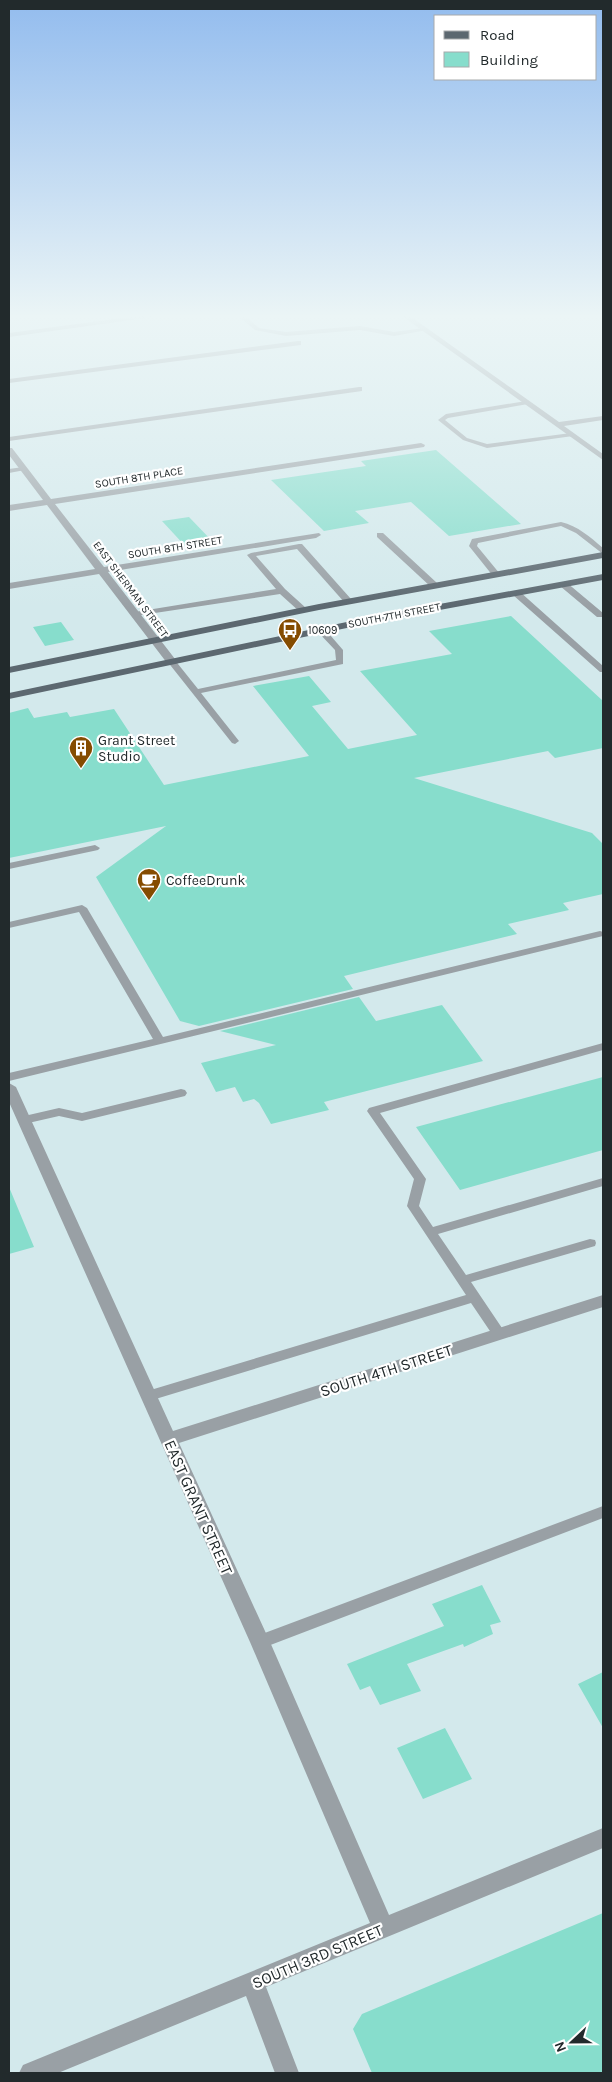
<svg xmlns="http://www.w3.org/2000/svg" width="612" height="2082" viewBox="0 0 612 2082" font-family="Karla,sans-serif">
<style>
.building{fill:#87ddcc}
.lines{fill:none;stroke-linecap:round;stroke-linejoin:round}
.service{fill:#99a0a5;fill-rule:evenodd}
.minor{fill:#99a0a5;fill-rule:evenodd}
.primary{fill:#5c6870;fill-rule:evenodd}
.labels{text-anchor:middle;stroke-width:4.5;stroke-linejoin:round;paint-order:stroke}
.far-street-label{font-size:11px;fill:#222a2c;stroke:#fff}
.far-poi-label{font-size:11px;fill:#222a2c;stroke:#fff;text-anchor:start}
.poi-label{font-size:14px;fill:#222a2c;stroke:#fff;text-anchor:start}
.near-street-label{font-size:16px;fill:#222a2c;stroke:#fff}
</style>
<rect width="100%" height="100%" fill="#d3e9ec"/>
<path class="building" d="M436,450L521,524L449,536L411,502L355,511L369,523L324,531L271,480L366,466L361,461Z
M189,517L214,543L187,548L162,521Z
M511,616L603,701V748L555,758L548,751L414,778L592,833L603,844V894L563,903L569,910L508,924L517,934L344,976L353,989L199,1026L180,1021L96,877L166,826L9,858V713L28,708L34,718L67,712L70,717L114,709L164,785L309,756L253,686L309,676L331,702L312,706L348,749L417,735L360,671L452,654L429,631Z
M61,622L74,640L45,646L33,627Z
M359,997L376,1021L442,1005L483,1061L324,1102L329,1110L271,1124L259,1103L254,1099L243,1102L235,1087L216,1092L201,1063L276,1045L220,1031Z
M603,1077V1150L460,1190L416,1127Z
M9,1187L34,1247L9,1254Z
M482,1585L501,1622L490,1625L493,1634L464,1647L463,1644L407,1664L421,1691L380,1705L370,1686L360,1690L347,1664L444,1626L432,1604Z
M603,1672V1728L578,1684Z
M445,1728L472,1779L423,1799L397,1748Z
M603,1913V2073H372L353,2029L362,2014Z"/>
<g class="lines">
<path class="service" d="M238,316H245L259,328L286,332L360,326L394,332L424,328L427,330L394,336L360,330L286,336L255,330Z
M526,401L529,403L528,404L448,418L445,420L467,438L487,444L571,433L573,434V436L487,448L463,440L438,420L446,414Z
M23,467L26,469L25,470L9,473V469Z
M561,522C578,526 590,537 603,548V554L576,533L561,526L478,543L477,546L500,574L496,576H493L469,546L472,539Z
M377,533H383L437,583V587H431L377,537Z
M299,544H302L351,599V603H345L297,549L256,556L285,589L306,608V612H300L280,594L135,616L131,614L135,612L276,589L247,555L251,553Z
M560,582H566L603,613V617H597L560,586Z
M513,591H519L603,666V672H600L513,595Z
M318,628H324L343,650V664L201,693L239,741L235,744L232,743L167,661L168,659H174L198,689L336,660L335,650L318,632Z
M95,845L100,848L98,850L9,869V863Z
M82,905L87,908L163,1037L600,931L603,932V936L9,1081V1073L153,1039L79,912L9,928V922Z
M603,1043V1050L380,1113L426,1179L419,1206L433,1227L603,1178V1186L438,1234L466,1275L590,1239L595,1240L596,1243L595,1246L471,1282L504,1331L506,1334L504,1337L499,1339L494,1337L471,1303L149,1401L144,1400L142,1396L144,1392L466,1295L407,1206L414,1179L367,1111L369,1108Z
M181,1089L185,1090L187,1093L185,1096L82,1121L59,1116L24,1124L18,1120L20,1117L59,1108L82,1113Z
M603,1506V1518L260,1649L254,1647L252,1642L254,1637Z"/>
<path class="minor" d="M137,316H160L9,337V333Z
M402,316H410L559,422L603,416V420L564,426L603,454V460Z
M298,341H301V345L9,383V379Z
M359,387H362V391L9,441V437Z
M421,443L425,445L424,447L55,504L104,567L319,533L321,535L316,538L108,572L175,659V663H167L99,574L9,589V583L95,569L47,505L9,511V505L43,500L9,455V448H12L51,499Z
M9,1083L16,1087L173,1431L603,1295V1307L179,1443L270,1642L389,1915L603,1828V1848L266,1987L299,2073H275L246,1996L58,2073H19L23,2065L370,1923L250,1642L9,1102Z"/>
<path class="primary" d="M603,552V558L319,610L9,673V667L319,604Z
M603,574V580L380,621L9,699V693L380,615Z"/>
</g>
<linearGradient id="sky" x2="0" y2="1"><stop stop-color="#93bcee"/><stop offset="0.52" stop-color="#ebf5f6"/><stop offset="1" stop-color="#ebf5f6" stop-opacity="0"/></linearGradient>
<rect width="612" height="608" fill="url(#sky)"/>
<defs>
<g id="bus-pin" transform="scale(1.25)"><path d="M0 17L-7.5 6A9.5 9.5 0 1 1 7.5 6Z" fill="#854c00" stroke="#fff"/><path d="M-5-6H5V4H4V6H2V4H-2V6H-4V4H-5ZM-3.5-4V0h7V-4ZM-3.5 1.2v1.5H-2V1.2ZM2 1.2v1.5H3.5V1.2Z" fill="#fff"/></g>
<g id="building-pin" transform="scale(1.25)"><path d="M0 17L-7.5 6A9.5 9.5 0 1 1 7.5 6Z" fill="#854c00" stroke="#fff"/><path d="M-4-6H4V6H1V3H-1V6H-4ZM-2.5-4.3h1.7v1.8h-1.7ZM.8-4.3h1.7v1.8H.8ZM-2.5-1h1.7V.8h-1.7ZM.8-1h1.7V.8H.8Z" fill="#fff"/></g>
<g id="cafe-pin" transform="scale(1.25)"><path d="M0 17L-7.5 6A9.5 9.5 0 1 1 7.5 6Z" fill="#854c00" stroke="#fff"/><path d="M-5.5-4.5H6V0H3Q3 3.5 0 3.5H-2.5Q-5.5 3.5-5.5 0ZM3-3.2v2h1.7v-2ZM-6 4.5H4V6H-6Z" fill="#fff"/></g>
</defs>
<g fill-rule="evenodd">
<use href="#bus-pin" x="290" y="630"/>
<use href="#building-pin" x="81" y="748"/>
<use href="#cafe-pin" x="149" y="880"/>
</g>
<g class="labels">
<g class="far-street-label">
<text transform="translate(139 477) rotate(-9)" y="4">SOUTH 8TH PLACE</text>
<text transform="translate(175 547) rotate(-9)" y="4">SOUTH 8TH STREET</text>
<text transform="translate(131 589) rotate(53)" y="4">EAST SHERMAN STREET</text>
<text transform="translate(394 615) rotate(-11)" y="4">SOUTH 7TH STREET</text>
</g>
<g class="far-poi-label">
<text x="308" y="634">10609</text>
</g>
<g class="poi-label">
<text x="98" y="745">Grant Street<tspan x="98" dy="16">Studio</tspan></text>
<text x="166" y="885">CoffeeDrunk</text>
</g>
<g class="near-street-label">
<text transform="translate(386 1370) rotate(-18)" y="6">SOUTH 4TH STREET</text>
<text transform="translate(199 1507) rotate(66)" y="6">EAST GRANT STREET</text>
<text transform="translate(317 1956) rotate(-23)" y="6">SOUTH 3RD STREET</text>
</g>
</g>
<rect width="612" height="2082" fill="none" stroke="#222a2c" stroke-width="20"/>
<rect x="434" y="15" width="162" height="65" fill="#ffffff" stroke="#a7aaab"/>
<rect x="444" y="31" width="25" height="8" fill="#5c6870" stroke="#a7aaab"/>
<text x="480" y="40" font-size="15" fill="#222a2c">Road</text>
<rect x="444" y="52" width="25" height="15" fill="#87ddcc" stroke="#a7aaab"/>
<text x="480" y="65" font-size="15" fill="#222a2c">Building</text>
<g transform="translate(572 2042) rotate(248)" stroke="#ffffff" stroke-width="4" paint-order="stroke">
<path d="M0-4L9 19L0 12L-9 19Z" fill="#222a2c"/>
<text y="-8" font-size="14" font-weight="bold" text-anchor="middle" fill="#222a2c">N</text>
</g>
</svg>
